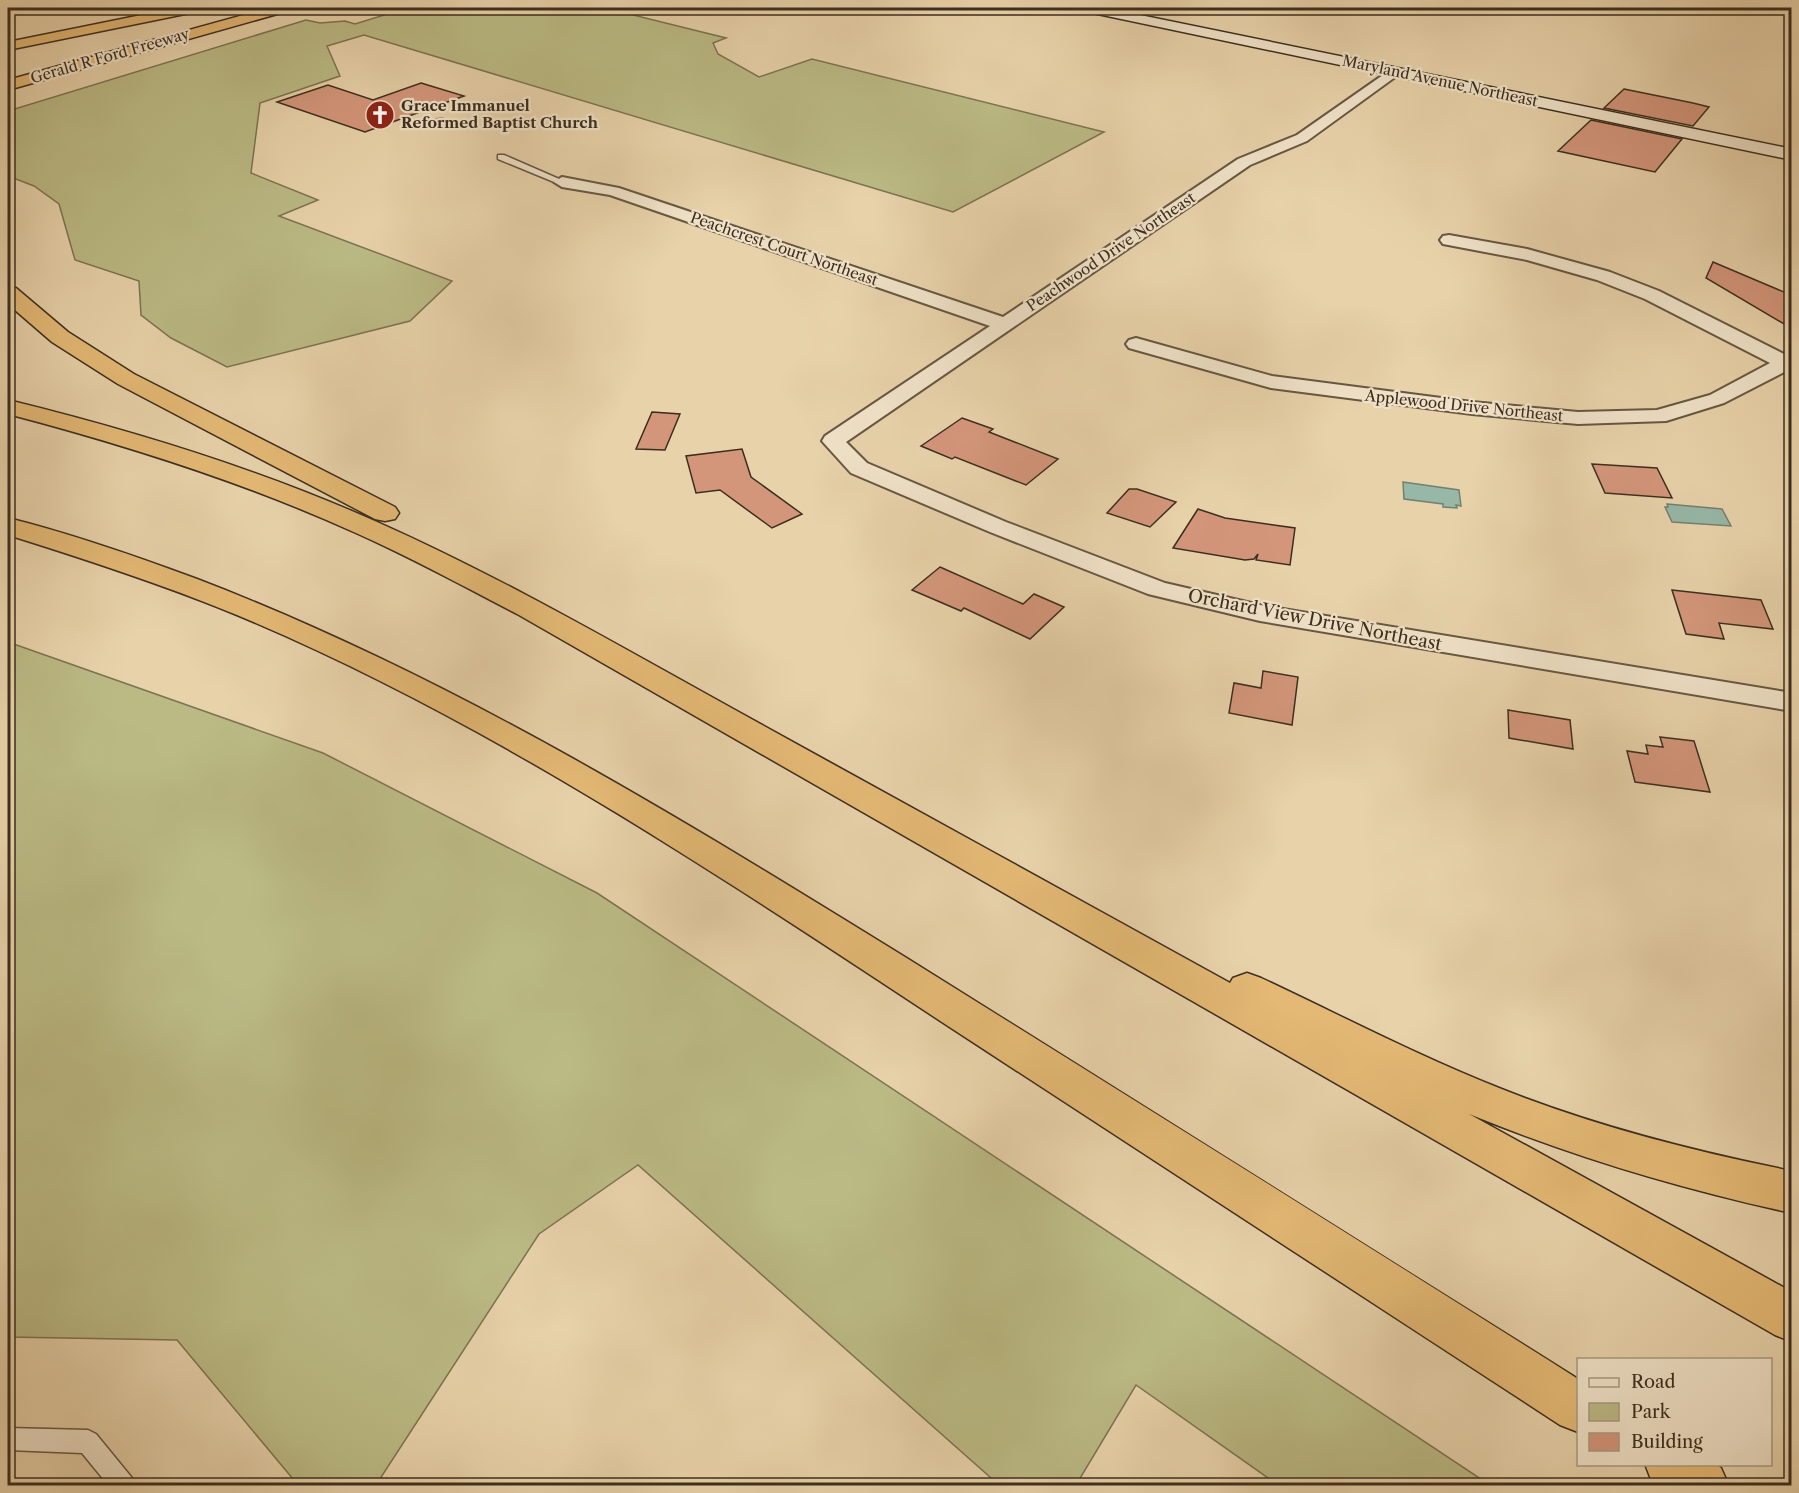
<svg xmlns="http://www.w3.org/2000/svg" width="1799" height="1493" viewBox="0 0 1799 1493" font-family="'Libre Caslon Text',serif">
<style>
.green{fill:#bbba85;stroke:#7c7452;stroke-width:1.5}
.water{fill:#97b8a7;stroke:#738171;stroke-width:1.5}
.building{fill:#d4967b;stroke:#3c2e1f;stroke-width:1.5}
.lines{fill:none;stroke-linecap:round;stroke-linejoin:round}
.lane-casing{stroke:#675742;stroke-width:3}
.street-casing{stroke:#675742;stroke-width:4}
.secondary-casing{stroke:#3c2e1f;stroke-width:3}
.highway-casing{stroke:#3c2e1f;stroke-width:3}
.lane{fill:#f0e2c8;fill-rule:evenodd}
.street{fill:#f0e2c8;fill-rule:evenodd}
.secondary{fill:#f0e2c8;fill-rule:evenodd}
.highway{fill:#e4b975;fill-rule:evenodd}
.labels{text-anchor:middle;stroke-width:4.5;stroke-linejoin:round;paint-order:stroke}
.far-street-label{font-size:15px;fill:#3c2e1f;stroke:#f0e2c8}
.far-poi-label{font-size:15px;font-weight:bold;fill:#3c2e1f;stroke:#f0e2c8;text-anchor:start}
.street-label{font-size:18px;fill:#3c2e1f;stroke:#f0e2c8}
</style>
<rect width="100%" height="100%" fill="#e8d2aa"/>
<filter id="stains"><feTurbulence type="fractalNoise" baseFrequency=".00333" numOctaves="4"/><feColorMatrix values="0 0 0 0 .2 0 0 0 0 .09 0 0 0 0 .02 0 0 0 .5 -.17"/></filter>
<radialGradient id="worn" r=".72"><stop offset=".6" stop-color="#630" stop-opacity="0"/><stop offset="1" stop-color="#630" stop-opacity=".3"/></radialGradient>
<path class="green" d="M407,8H605L726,38L713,43L718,54L759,77L812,59L1104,132L953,212L364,35L327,46L340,76L260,103L251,173L318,200L279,216L452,281L410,321L227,367L171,338L141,315L139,281L75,260L59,204L34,186L8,176V111L306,20L320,23L345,21L355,24Z
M8,642L323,753L597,893L1490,1485H1278L1136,1385L1076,1485H999L638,1165L539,1234L376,1485H298L177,1340L8,1337Z"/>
<path class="water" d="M1403,482L1459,490L1461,506L1456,505L1457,508L1443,507V504L1404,499Z
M1667,504L1722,509L1731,526L1672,522L1665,507H1668Z"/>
<path class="building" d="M421,83L464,96L365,132L277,102L328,85L373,100Z
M1624,89L1693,103L1709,107L1693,126L1604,108Z
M1591,120L1682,139L1655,172L1558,151Z
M1713,262L1791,295V328L1706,278Z
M652,412L680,414L665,450L636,449Z
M962,418L993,429L989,432L1058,459L1026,485L955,457L952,459L921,446Z
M742,449L751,477L802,514L772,528L720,490L696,493L686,456Z
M1592,464L1657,468L1672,498L1605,493Z
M1129,489H1137L1176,502L1150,527L1107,513Z
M1198,509L1225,518L1295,528L1290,565L1256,560L1258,554L1254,559L1245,560L1173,548Z
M940,567L1023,604L1034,594L1064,607L1030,639L964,608L961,611L912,590Z
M1672,590L1761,600L1773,629L1719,623L1724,639L1686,634Z
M1263,671L1298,677L1292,725L1229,713L1234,683L1261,688Z
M1508,710L1570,720L1573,749L1509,738Z
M1660,737L1694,741L1710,792L1635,782L1627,751L1648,754L1646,745L1663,747Z"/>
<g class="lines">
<g class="lane-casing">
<path id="lane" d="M440,119H443V123L417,126L413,124Z
M498,155H504L566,182L559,184L498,159Z
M8,1428L88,1430L96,1434L132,1478L136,1486H109L82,1453L8,1450Z"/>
</g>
<g class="street-casing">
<path id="street" d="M1393,68L1398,69L1400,72L1398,75L1307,141L1250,165L846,442L867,463L1006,522L1165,583L1260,605L1792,693V711L1260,621L1148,594L990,532L851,473L822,441L825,436L990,326L610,195L562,187L554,182L562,177L619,188L1003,317L1238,159L1297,135Z
M1449,235L1527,249L1610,272L1659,291L1792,358V371L1788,370L1724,403L1666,421L1578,424L1472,414L1271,388L1129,348L1126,344L1129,340L1136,338L1272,376L1472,402L1578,412L1657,410L1710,395L1770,363L1645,299L1597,280L1527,260L1443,244L1440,240L1443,236Z"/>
</g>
<g class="secondary-casing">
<path id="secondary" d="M1081,8H1106L1792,149V160L1088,12Z"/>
</g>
<g class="highway-casing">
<path id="highway" d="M176,8H202L195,12L8,50V42Z
M269,8H290L288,11L8,90V80Z
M8,287L16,288L68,332L134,374L395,507L399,513L395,519L385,521L375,519L118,384L52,342L8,304Z
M8,400C134,431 259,469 377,522C510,581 636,656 764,726C919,812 1075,897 1230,983L1233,978L1247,973L1261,978C1340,1015 1418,1056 1499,1088C1594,1126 1692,1151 1792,1171V1213C1681,1189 1574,1157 1469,1114L1792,1292V1342L1775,1335L519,615C465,587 412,558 356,533C244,482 126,445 8,414Z
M8,518C72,534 135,556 197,579C448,675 677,816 905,957C1129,1097 1354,1237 1578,1379V1432L1560,1425C1356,1292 1152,1159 948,1026C721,877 489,720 237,615C162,584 85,559 8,535Z
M1645,1464H1716L1721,1468L1729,1486H1657L1652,1482Z"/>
</g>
<use href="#lane" class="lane"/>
<use href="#street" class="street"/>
<use href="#secondary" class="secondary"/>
<use href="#highway" class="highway"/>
</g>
<defs>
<g id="church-disc" transform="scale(1.5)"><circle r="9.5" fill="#8f2418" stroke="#f0e2c8"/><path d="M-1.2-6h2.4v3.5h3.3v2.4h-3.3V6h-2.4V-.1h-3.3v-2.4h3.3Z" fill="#fff"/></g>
</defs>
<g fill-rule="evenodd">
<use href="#church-disc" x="380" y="115"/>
</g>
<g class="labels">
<g class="far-street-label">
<text transform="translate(110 56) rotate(-16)" y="5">Gerald R Ford Freeway</text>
<text transform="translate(1440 81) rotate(12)" y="5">Maryland Avenue Northeast</text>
<text transform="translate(784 249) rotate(19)" y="5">Peachcrest Court Northeast</text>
<text transform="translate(1111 252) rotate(-34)" y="5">Peachwood Drive Northeast</text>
<text transform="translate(1464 406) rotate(6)" y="5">Applewood Drive Northeast</text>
</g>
<g class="far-poi-label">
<text x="401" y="111">Grace Immanuel<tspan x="401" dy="17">Reformed Baptist Church</tspan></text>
</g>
<g class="street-label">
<text transform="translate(1315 620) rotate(11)" y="6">Orchard View Drive Northeast</text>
</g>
</g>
<rect width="1799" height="1493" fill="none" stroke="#e8d2aa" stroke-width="30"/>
<rect x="9" y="9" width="1781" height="1475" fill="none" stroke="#3c2e1f" stroke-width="3"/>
<rect x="15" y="15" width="1769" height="1463" fill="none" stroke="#3c2e1f" stroke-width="1.5"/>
<rect x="1577" y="1358" width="195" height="108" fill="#f0e2c8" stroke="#a89a84" stroke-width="1.5"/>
<rect x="1589" y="1378" width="30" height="9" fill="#f0e2c8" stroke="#a89a84" stroke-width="1.5"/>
<text x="1631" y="1388" font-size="18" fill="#3c2e1f">Road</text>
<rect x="1589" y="1403" width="30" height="18" fill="#bbba85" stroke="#a89a84" stroke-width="1.5"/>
<text x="1631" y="1418" font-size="18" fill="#3c2e1f">Park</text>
<rect x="1589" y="1433" width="30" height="18" fill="#d4967b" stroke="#a89a84" stroke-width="1.5"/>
<text x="1631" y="1448" font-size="18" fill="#3c2e1f">Building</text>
<rect width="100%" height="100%" filter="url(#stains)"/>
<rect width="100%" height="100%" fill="url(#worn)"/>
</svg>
